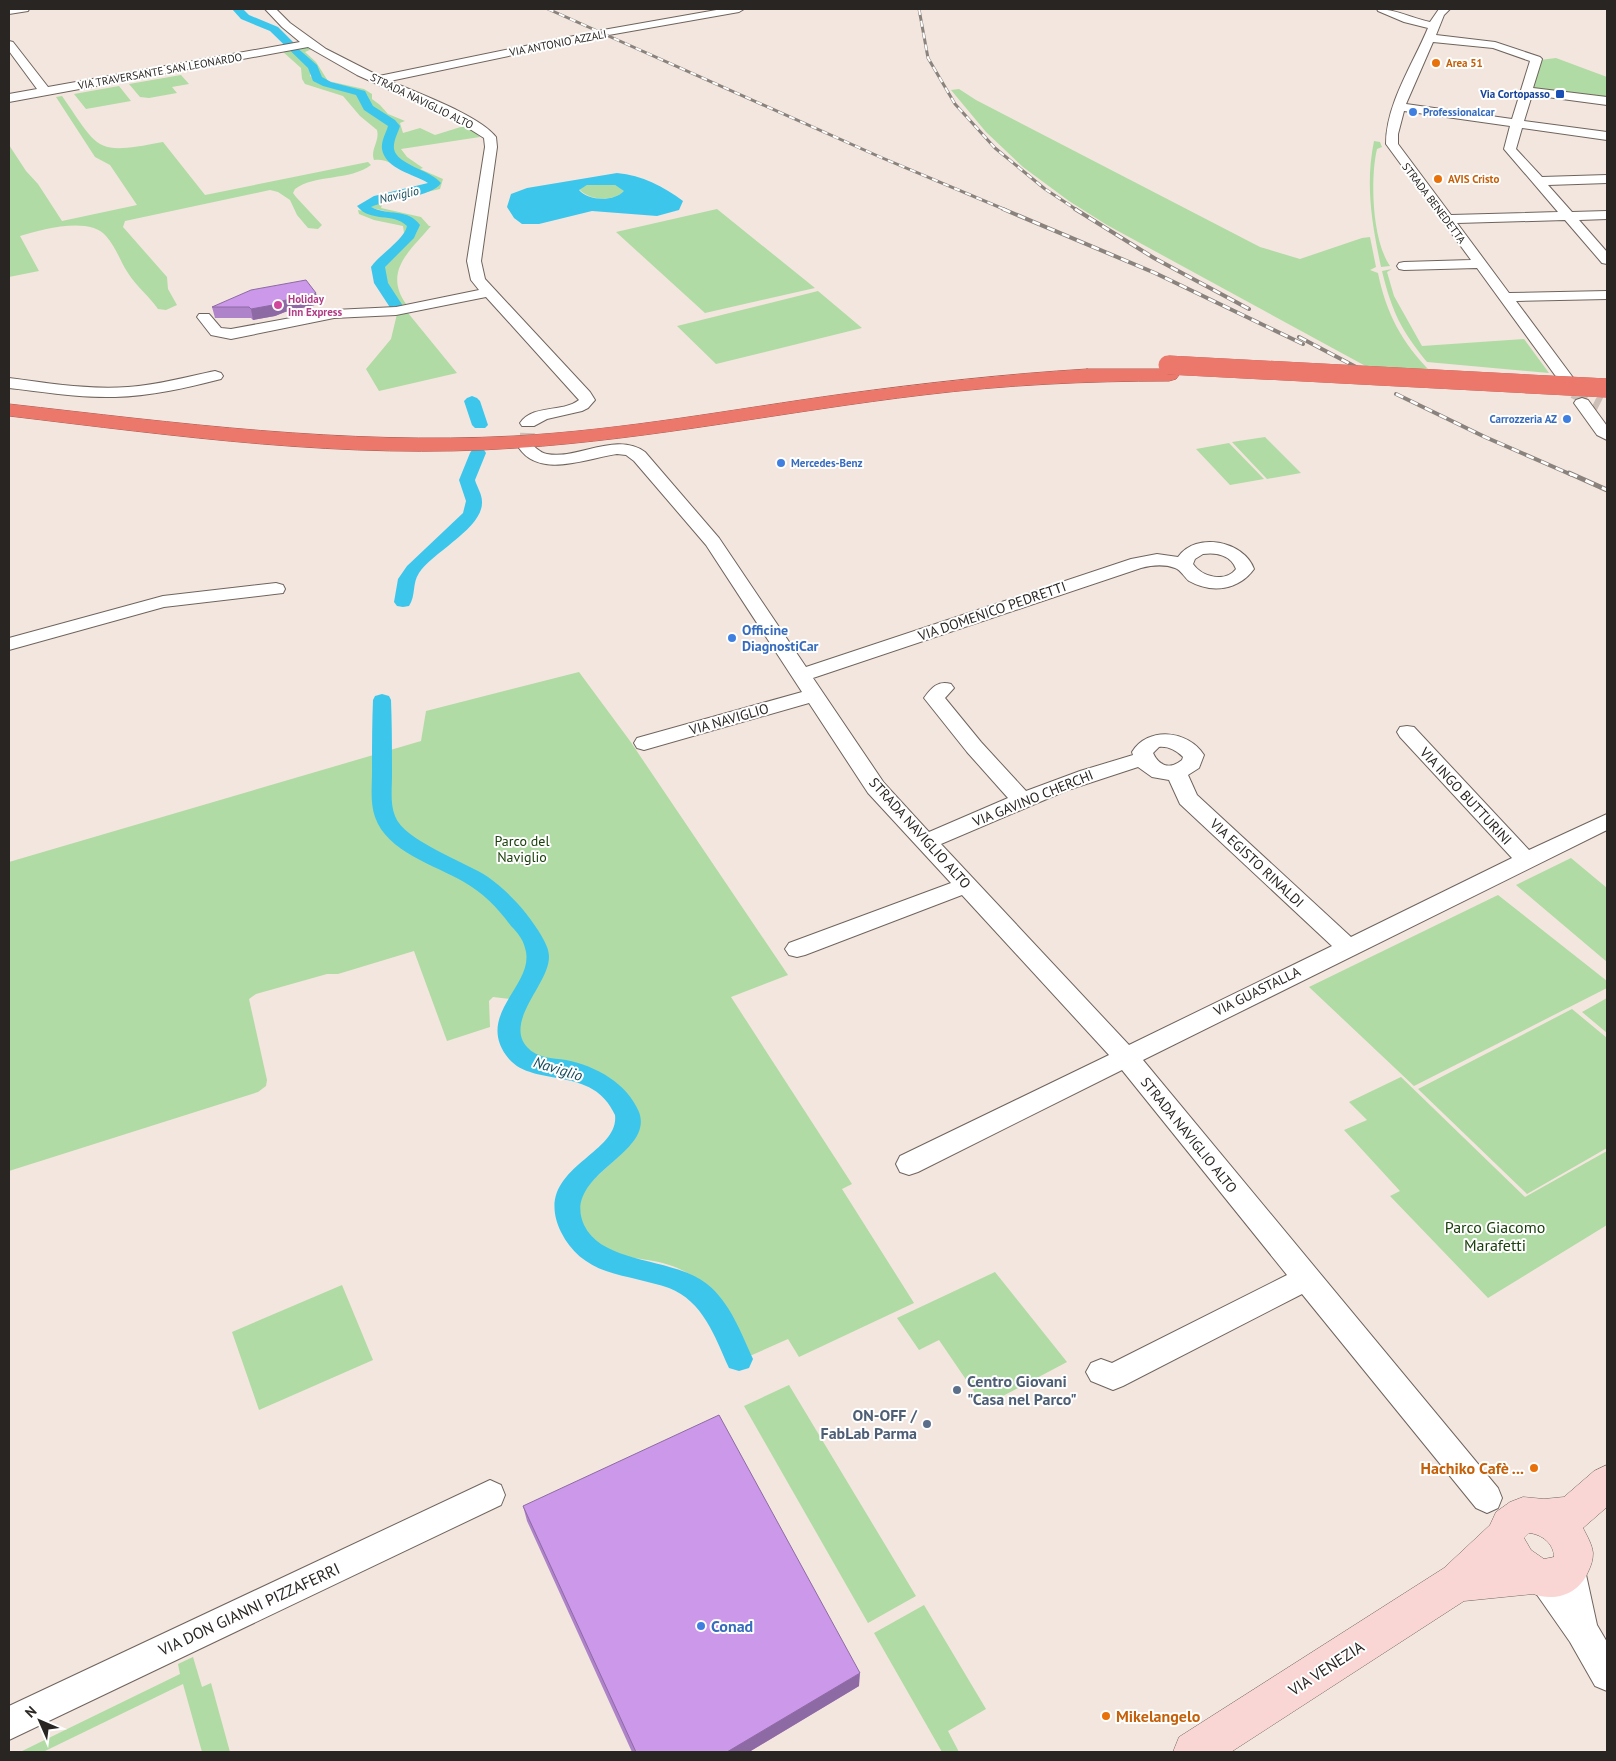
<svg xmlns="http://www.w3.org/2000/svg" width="1616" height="1761" viewBox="0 0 1616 1761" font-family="'PT Sans',sans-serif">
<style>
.green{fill:#b0dba4}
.water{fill:#3dc6ec;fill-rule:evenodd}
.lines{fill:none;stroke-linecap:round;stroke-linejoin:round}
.canal{fill:#3dc6ec;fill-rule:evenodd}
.street-tunnel{stroke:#cbbfb8;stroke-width:15;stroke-dasharray:15 8;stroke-linecap:butt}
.street-casing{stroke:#6f645d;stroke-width:2}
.secondary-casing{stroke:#6f645d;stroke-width:1}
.highway-casing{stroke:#a85b51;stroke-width:1}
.street{fill:#fff;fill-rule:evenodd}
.secondary{fill:#f9d6d3;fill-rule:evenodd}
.highway{fill:#ec786b;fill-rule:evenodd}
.rail-far2-casing{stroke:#8a827c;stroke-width:3}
.rail-far1-casing{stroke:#8a827c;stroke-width:4}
.rail-casing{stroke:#8a827c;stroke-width:5}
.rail-far2{stroke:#fff;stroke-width:2;stroke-dasharray:6;stroke-linecap:butt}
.rail-far1{stroke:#fff;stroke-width:2.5;stroke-dasharray:8;stroke-linecap:butt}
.rail{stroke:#fff;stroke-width:3;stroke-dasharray:9;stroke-linecap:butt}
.highway-bridge-casing{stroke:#a85b51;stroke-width:19;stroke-linecap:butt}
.highway-bridge{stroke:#ec786b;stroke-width:19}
.wall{fill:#af83c9}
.shaded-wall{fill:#8e6aa4}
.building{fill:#cb98ea;stroke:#8e6aa4}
.food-dot{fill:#e8710a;stroke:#fff;stroke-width:2}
.transit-dot{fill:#1a4fb4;stroke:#fff;stroke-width:2}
.shop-dot{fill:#3f7fe0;stroke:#fff;stroke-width:2}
.hotel-dot{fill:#d1479c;stroke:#fff;stroke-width:2}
.service-dot{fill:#5c6f8a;stroke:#fff;stroke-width:2}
.labels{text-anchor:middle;stroke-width:4;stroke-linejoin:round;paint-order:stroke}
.far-street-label{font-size:11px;fill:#292522;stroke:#fff}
.far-food-label{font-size:11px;font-weight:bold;fill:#c56008;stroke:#fff;text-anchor:start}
.far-transit-label{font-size:11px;font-weight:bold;fill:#164399;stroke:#fff;text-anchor:end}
.far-shop-label{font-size:11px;font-weight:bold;fill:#366cbe;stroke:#fff;text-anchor:start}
.far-hotel-label{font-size:11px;font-weight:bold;fill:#b23c85;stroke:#fff;text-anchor:start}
.far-water-label{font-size:12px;font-style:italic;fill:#144c5c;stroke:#fff}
.street-label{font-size:14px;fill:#292522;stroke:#fff}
.shop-label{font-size:14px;font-weight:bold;fill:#366cbe;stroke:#fff;text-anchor:start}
.park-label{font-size:14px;fill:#1a410b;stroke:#fff}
.water-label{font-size:15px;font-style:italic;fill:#144c5c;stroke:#fff}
.near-park-label{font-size:16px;fill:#1a410b;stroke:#fff}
.near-service-label{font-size:16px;font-weight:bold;fill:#4e5e75;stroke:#fff;text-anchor:start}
.near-food-label{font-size:16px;font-weight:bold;fill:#c56008;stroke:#fff;text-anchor:end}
.near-street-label{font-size:16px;fill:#292522;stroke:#fff}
.near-shop-label{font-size:16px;font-weight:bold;fill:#366cbe;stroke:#fff;text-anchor:start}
</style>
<rect width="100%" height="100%" fill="#f3e6de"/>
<path class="green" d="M303,47L312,49L305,52L316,62L328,81L364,89L372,94V99L380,105L388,114L405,121L400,123L403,133L420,128L435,135L467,125L480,137L401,149L407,157L423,168L420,169L443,179L440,189L383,202L381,208L421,217L429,226H431C410,251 383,271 406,304L401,305C349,245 420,256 418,224L409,217L368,207C376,196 416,194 431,190L436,186L438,181L394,157L392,144L399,128C396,118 382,115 374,109C368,104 371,97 364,92L321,79L314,63L297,50Z
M290,49L311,70L310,76L321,84L359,94L364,109L389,125C389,133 385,141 385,149C385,165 409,169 419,175C402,177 394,157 374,160C370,150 380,141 377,130L360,116L343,96L305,84L302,79L301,68L282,51Z
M1556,58L1607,77V100L1531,90L1540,60Z
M181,75L189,84L172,87L177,93L149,98L140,97L129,84Z
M119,86L131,101L86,109L74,94Z
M959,89L976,100L1260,247L1300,259L1362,238L1370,237L1376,267L1370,270L1378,273C1386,313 1402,343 1431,372L1371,369L1107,225L1069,201L1023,167L986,132L951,90Z
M62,96C100,151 95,155 163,142L205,195L368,162L371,165C350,181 315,174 295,189L293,193L296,197L322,225L318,229L308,228L297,215L290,200L278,192L270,190L125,221L123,227L167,277L168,289L177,305L166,310L158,309C149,296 136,286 128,273C120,261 116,247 106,236C89,216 41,230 20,236L39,271L9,277V145L26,171L38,184L62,221L137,205L110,165L95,157L56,97Z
M1374,141L1380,142L1382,147L1377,149C1370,179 1372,240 1390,266L1381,267C1372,224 1365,185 1374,141Z
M587,185H615L625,191C613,202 589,201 579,189Z
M717,209L815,288L705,313L616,232Z
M358,210L394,216L409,223L411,228L395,245L404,233L403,226L374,220L359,214Z
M1392,269L1387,272L1394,296L1422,346L1524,339L1549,373L1427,362C1401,330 1392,312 1382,271Z
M818,291L862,328L716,364L677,326Z
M408,313L457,373L379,391L366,369L391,339L397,314Z
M1265,437L1301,473L1267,479L1232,442Z
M1229,443L1264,479L1230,485L1196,449Z
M579,672L630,741L788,975L731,997L852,1184L842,1189L914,1303L799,1357L788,1339L743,1359C728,1307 707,1269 648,1260C626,1257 603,1254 588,1234C542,1175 674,1159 627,1095C618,1083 601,1073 587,1068C565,1060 512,1062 514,1028C515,1017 521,1009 526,1001L493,997L489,1001L490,1027L447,1041L414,951L338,974H327L256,994L249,999L267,1080L266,1086L258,1092L9,1171V862L421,741L426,711Z
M1571,858L1607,888V962L1516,885Z
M1498,895L1607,981V988L1414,1086L1309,987Z
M1607,998V1033L1582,1012Z
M1572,1009L1607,1038V1148L1527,1194L1418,1089Z
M1401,1077L1525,1197L1607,1151V1225L1488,1298L1390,1196L1400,1191L1344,1130L1367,1120L1349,1102Z
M995,1272L1067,1362L984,1406L939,1340L919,1350L897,1318Z
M342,1285L373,1360L259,1410L232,1332Z
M789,1385L916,1596L868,1623L744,1406Z
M924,1605L986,1709L948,1731L959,1752H942L874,1633Z
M193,1657L202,1687L211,1683L230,1752H202L183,1684L43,1752H20L180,1674L178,1664Z"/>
<path class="water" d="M617,173C642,175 664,187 683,201L679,210L657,216L592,211L539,224H522L514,218L507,207L511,194L527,188ZM587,185H615L624,191C614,202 588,201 579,190Z"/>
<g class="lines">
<path class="canal" d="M232,9H243L249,15L278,27L294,43L295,46L317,65L322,77L331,82L365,91L373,106L395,120L400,126C398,133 393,141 394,149C397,165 431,170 441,183C433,197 388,199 371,207C388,216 408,208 420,225L414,238L385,267L388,283L403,306L401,309H391L374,283L371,267C380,254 405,239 407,226C393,212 370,223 357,206L374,196L428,183C414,174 385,169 382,149C381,141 386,133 388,126L364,110L356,95L323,86L313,81L308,68L270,31L241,19Z
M472,396L477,398L480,401L488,425L485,428H475L472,425L464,401L467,398Z
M478,448L484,450L486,453L475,480C477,487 482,494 482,502C483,528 433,552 419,573C412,583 416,596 409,606L403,607L397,606L394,602L398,579L407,566L463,513L466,501L459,480L470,453L472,450Z
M382,694L389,696L391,700C392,725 392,750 392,775C392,788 390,804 395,816C404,841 466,862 488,877C509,892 528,913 541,935C545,942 549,949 549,957C549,984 504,1021 527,1047C537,1058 552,1058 566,1060C596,1066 627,1083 639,1112C655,1155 561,1174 584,1225C603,1265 674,1257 707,1284C730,1302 741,1333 753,1359L749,1368L739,1371L729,1368C715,1337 703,1301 669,1288C649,1281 627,1278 606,1271C586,1264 571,1252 561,1232C530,1168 620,1156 615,1115C593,1065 534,1088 509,1059C472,1014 537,985 525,948C523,939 517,932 511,926C498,908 483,893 464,882C435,865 387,852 375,817C370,803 372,786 372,772C372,748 372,724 373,700L375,696Z"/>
<path class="street-tunnel" d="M1574,391L1600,404
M527,448L528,423"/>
<g class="street-casing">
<path id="street" d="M9,9H29L28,11L9,14Z
M265,9H276L290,23L326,49L379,76L603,30L722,9H744L739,12L603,36L390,81C417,93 479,115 496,137L497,147L481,261L485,279L590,392L595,400L588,408L582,411L547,419L534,426H522L520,423C533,404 562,413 579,400L486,297L396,315L334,318L231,339L211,335L197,317L199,314H209L221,328L231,329L334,310L396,307L479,290L471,280L467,261L485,147L484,138L454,119L357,75L308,47L9,102V94L37,89L9,51V41L13,42L48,87L300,42L282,27Z
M1377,9C1395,9 1412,18 1430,22L1439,9H1450L1444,15L1436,35L1495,42L1540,57L1542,59L1533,88L1607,97V105L1532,95L1524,121L1607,132V140L1522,128L1516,149L1542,177L1607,175V183L1548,185L1572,212L1607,211V219L1579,220L1607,252V264L1602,263L1565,220L1457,223L1509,293L1607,291V299L1516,301L1574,379L1572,382H1560L1477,268L1404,270L1399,269L1397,266L1399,263L1404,262L1471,260L1386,144C1386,104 1413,64 1428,28L1404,22L1378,11ZM1433,42L1493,48L1530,61L1512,119L1406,104ZM1404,111L1510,126L1504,149L1558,212L1451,215L1398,144V134Z
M215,371L221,373L223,376L221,379C186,388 151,396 115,397C80,398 44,392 9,388V378C48,383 88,390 128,387C157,385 186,377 215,371Z
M1582,398L1588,400L1607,426V440L1597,435L1574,403L1576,400Z
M527,443C535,445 539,453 547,454C578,460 616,431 645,452L719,538L806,667L1131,559L1157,554L1178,557C1196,531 1244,541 1254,569C1239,590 1212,594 1189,581C1184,577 1181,570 1175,568C1164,564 1153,565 1141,568L813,678L884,783L929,832L1008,798L967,752L924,698C931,688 938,680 951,684L954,688L945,698L981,742L1026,791L1080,771L1133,755L1132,752C1148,726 1188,730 1204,755L1199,768L1188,775L1197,795L1351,937L1512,858L1400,737L1397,732L1400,727L1407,726L1414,727L1529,850L1607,814V830L1143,1060L1498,1488L1502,1498L1498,1508L1487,1513L1476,1508L1302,1294L1123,1386L1113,1390L1091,1381L1086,1372L1091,1363L1101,1359L1112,1363L1287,1275L1122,1070L918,1172L909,1175L900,1172L896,1164L900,1156L1109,1055L962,895L805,955L797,957L789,955L785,949L789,943L951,883L868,793L809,703L644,750L637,748L634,743L637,738L802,692L706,545L634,461L626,455L617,454C587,458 540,479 519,448L521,444ZM1203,554C1216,552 1231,555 1236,569C1225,583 1202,577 1193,564L1195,559ZM1159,747C1168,746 1177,751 1183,757L1182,760C1170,770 1159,766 1153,753ZM1138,767L1152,777L1169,780L1180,804L1332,946L1129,1045L941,844L1068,790Z
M276,583L283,585L285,589L283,593L164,607L9,650V638L163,596Z
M490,1480L501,1485L505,1495L501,1505L9,1740V1706Z
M1569,1554L1580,1559L1585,1570L1597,1625L1607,1642V1691L1595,1686L1570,1642L1533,1589L1528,1578L1533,1567L1544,1562L1555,1567L1558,1559Z"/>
</g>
<g class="secondary-casing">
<path id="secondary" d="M1607,1465V1507L1583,1528C1587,1536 1592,1544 1593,1553C1593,1560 1591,1566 1588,1572C1579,1594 1555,1602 1533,1594L1464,1601L1231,1752H1173L1179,1737L1444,1568L1490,1525L1496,1512L1510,1502L1523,1497L1544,1499L1564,1497L1594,1471ZM1529,1533C1542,1534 1554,1544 1554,1557L1544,1559L1531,1550L1524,1538Z"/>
</g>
<g class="highway-casing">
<path id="highway" d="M1087,369H1169L1176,371L1179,375L1176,379L1169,381C1087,381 1005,385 923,395C788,411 653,439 517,448C347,460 177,436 9,416V404C177,423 344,445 514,436C624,430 734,409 843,394C924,383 1005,374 1087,369Z"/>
</g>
<use href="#street" class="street"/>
<use href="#secondary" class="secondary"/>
<use href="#highway" class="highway"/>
<g class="rail-far2-casing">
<path id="rail-far2" d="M548,9L880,157L1006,210
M919,9L928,58L955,104L995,148L1045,189L1077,210"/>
</g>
<g class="rail-far1-casing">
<path id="rail-far1" d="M1003,209L1155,273L1303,344
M1075,209L1154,258L1249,309
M1299,337L1358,368
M1396,394L1485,437L1572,475"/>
</g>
<g class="rail-casing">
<path id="rail" d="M1569,473L1607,490"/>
</g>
<use href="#rail-far2" class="rail-far2"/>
<use href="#rail-far1" class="rail-far1"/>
<use href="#rail" class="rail"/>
<g class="highway-bridge-casing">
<path id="highway-bridge" d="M1168,365L1607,388"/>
</g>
<use href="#highway-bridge" class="highway-bridge"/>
</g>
<path class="wall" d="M319,304L285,312L275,316L253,320L251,318H215L212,307Z
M523,1506L859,1686L749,1752H632L527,1521Z"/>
<path class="shaded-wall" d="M316,293L319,304L285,312L275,316L253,320L251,309L282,301Z
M860,1673L859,1686L749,1752H727Z"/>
<path class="building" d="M306,280L316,293L282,301L273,305L251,309L249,307H212L251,290Z
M719,1415L860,1673L727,1752H636L523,1506Z"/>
<g class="food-dot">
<circle cx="1436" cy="63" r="5"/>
<circle cx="1438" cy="179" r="5"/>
<circle cx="1534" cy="1468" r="5"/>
<circle cx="1106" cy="1716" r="5"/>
</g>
<rect class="transit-dot" x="1555" y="89" width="10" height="10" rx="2.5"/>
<g class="shop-dot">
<circle cx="1413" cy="112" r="5"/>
<circle cx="1567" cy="419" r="5"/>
<circle cx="781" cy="463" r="5"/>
<circle cx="732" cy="638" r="5"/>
<circle cx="701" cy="1626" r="5"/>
</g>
<circle class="hotel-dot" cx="278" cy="305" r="5"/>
<g class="service-dot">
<circle cx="957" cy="1390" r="5"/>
<circle cx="927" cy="1424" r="5"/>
</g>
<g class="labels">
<g class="far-street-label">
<text transform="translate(558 43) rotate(-11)" y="4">VIA ANTONIO AZZALI</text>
<text transform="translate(160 71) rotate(-10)" y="4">VIA TRAVERSANTE SAN LEONARDO</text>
<text transform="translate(422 101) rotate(26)" y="4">STRADA NAVIGLIO ALTO</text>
<text transform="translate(1434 203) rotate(53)" y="4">STRADA BENEDETTA</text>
</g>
<g class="far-food-label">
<text x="1446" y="67">Area 51</text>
<text x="1448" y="183">AVIS Cristo</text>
</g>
<g class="far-transit-label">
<text x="1550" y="98">Via Cortopasso</text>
</g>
<g class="far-shop-label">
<text x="1423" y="116">Professionalcar</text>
<text x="1557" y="423" text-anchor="end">Carrozzeria AZ</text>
<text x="791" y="467">Mercedes-Benz</text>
</g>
<g class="far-hotel-label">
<text x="288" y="303">Holiday<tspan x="288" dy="13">Inn Express</tspan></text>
</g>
<g class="far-water-label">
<text transform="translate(399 195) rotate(-13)" y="4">Naviglio</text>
</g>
<g class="street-label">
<text transform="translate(992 611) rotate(-19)" y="5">VIA DOMENICO PEDRETTI</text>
<text transform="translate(729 719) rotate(-16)" y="5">VIA NAVIGLIO</text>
<text transform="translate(1466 796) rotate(47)" y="5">VIA INGO BUTTURINI</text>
<text transform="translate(1033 798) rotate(-22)" y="5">VIA GAVINO CHERCHI</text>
<text transform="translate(920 833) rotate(48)" y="5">STRADA NAVIGLIO ALTO</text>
<text transform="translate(1257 863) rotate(43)" y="5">VIA EGISTO RINALDI</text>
<text transform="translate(1257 991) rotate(-26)" y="5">VIA GUASTALLA</text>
<text transform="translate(1189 1135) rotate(51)" y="5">STRADA NAVIGLIO ALTO</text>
</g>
<g class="shop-label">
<text x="742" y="635">Officine<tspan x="742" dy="16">DiagnostiCar</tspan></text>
</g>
<g class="park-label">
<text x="522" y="846">Parco del<tspan x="522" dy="16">Naviglio</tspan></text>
</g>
<g class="water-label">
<text transform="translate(558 1069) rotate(17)" y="5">Naviglio</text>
</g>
<g class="near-park-label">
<text x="1495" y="1233">Parco Giacomo<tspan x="1495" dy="18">Marafetti</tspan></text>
</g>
<g class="near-service-label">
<text x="967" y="1387">Centro Giovani<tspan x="967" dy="18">"Casa nel Parco"</tspan></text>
<text x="917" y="1421" text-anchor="end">ON-OFF /<tspan x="917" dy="18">FabLab Parma</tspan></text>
</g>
<g class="near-food-label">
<text x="1524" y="1474">Hachiko Cafè ...</text>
<text x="1116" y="1722" text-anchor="start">Mikelangelo</text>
</g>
<g class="near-street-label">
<text transform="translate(249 1609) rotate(-25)" y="6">VIA DON GIANNI PIZZAFERRI</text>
<text transform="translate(1326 1668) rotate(-33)" y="6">VIA VENEZIA</text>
</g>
<g class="near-shop-label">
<text x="711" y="1632">Conad</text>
</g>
</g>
<rect width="1616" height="1761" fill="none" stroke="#292522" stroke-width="20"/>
<g transform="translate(40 1721) rotate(315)" stroke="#ffffff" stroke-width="4" paint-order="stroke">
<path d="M0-4L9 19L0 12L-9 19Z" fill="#292522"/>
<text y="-8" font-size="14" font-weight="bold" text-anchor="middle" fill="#292522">N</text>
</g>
</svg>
